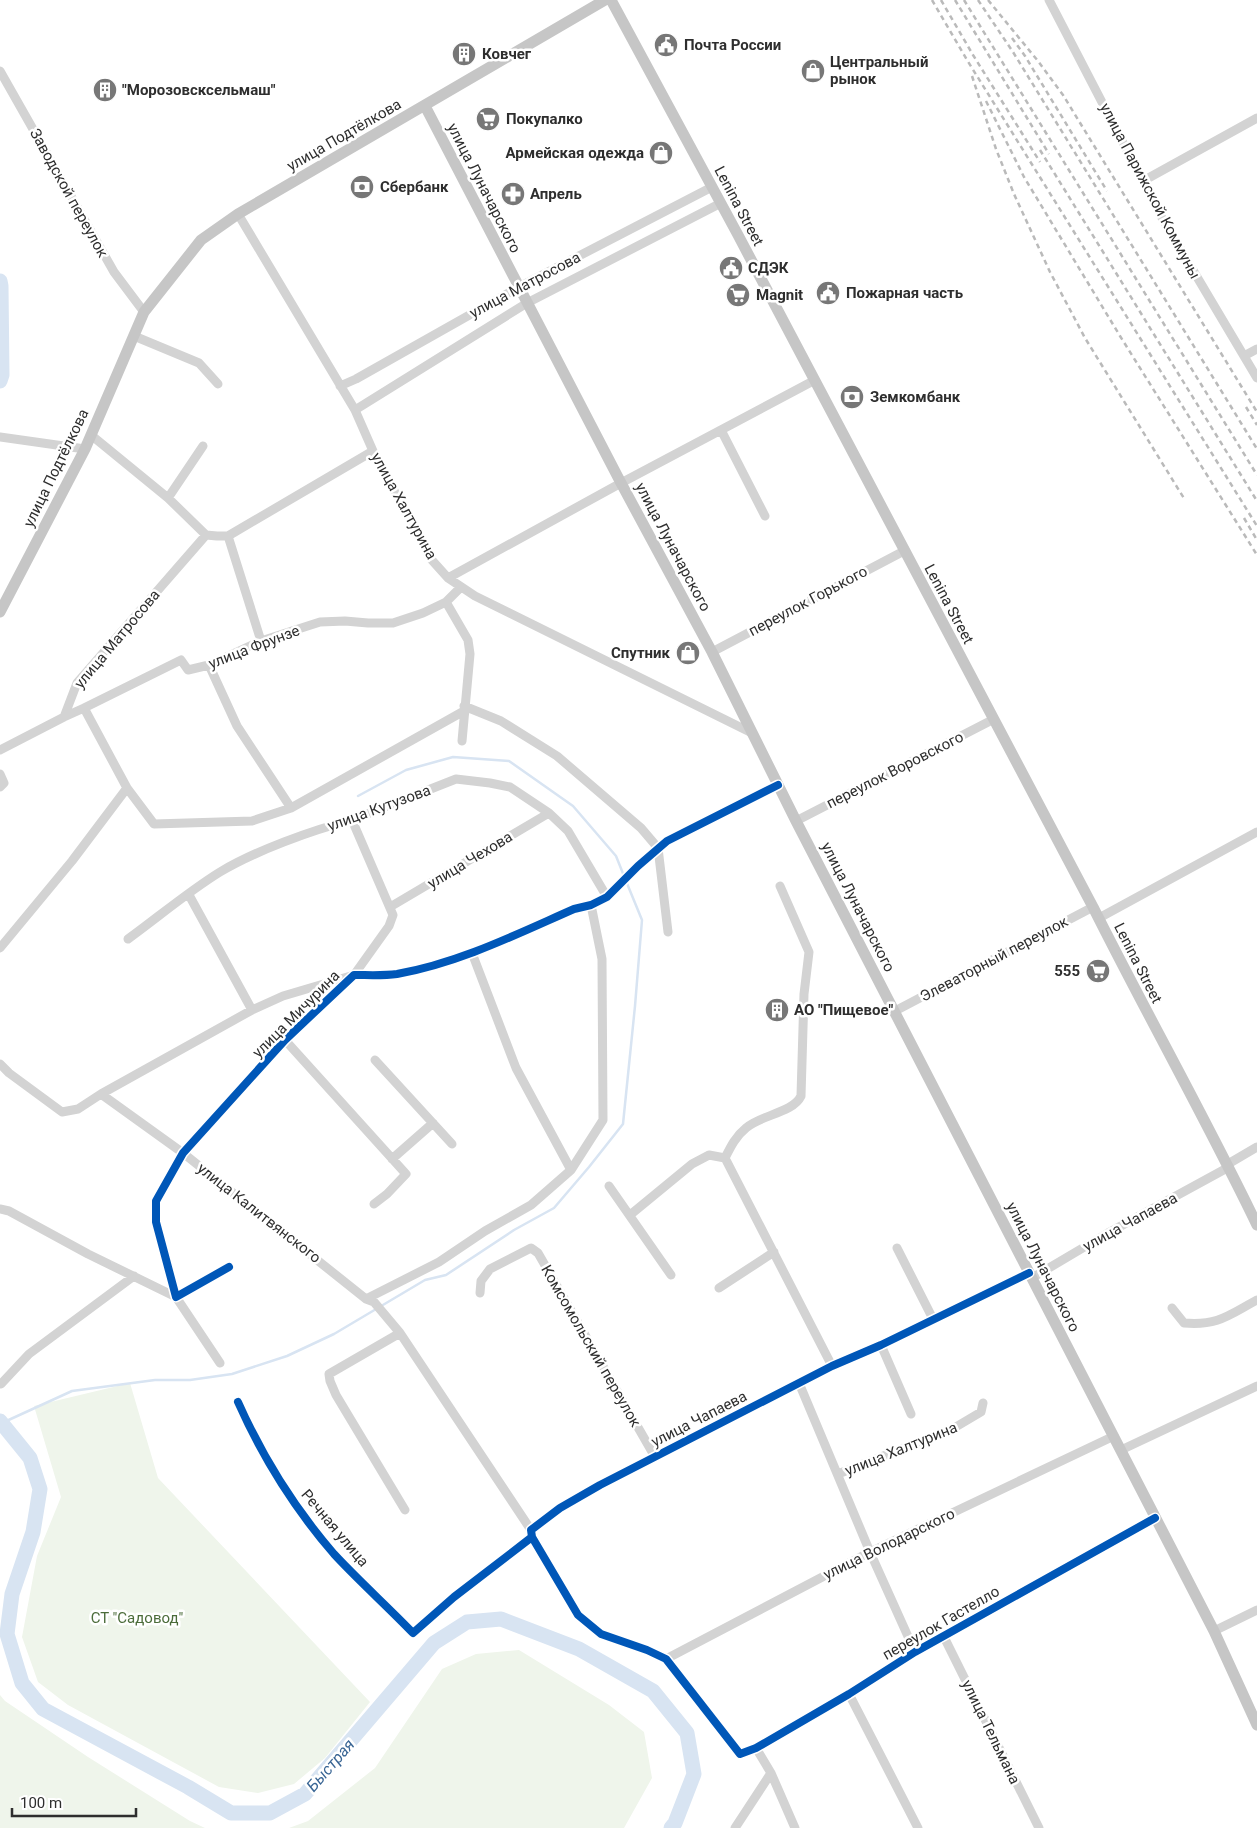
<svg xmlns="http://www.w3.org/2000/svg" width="1257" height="1828" viewBox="0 0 1257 1828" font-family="Roboto,sans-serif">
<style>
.green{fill:#eff5eb}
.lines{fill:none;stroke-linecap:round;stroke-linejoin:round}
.stream{stroke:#d8e4f2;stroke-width:2.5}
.river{stroke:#d8e4f2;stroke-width:15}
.minor{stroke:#d3d3d3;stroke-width:9}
.major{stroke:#c6c6c6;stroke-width:11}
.rail{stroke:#bababa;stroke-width:2.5;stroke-dasharray:5 4;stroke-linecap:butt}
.cycleway-casing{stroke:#fff;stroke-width:11}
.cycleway{stroke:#0057b8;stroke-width:8}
.labels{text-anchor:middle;stroke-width:5;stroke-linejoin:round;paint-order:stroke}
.poi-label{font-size:15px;font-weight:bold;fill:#2e2e2e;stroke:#fff;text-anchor:start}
.street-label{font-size:15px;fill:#2e2e2e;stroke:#fff}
.park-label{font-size:15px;fill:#4b6c3a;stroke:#fff}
.water-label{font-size:16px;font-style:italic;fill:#396594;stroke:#fff}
</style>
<rect width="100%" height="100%" fill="#fff"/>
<path class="green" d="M130,1383L158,1478L370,1702L325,1758L294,1784L258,1793L219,1787L68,1705L38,1682L22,1637L37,1556L61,1497L34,1406Z
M519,1650L609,1705L644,1732L652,1778L624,1828H289L308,1821L375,1768L442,1669L476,1654Z
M0,1695L5,1701L88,1757L190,1821L205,1828H0Z"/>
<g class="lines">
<path class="stream" d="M358,796L406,770L453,757L509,761L573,806L616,856L624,876
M2,1423L72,1391L155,1380H190L232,1374L287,1356L334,1334L425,1280L446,1275L514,1230L554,1208L589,1167L623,1124L635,1006L642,920L626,881"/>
<path class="river" d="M0,281L1,286L2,375L0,381
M0,1421L30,1458L40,1489L33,1532L12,1594L7,1634L22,1683L43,1709L188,1787L231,1813H270L305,1794L434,1643L467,1622L501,1619L579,1649L653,1691L687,1733L694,1774L675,1823L671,1828"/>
<path class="minor" d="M1049,0L1162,218L1257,378
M0,71L114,272L144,312
M1143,181L1257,118
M238,214L355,410L373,451L430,558L448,578L475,596L752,733
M134,336L199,363L218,384
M1244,356L1257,349
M340,386L356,379L519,287L712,187
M355,410L527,303L721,203
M721,430L765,516
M91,435L168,498L206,535L217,536H228L373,451
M0,437L85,449
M168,498L203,446
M228,536L261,641
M448,578L621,483L815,380
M446,602L468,640L470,654L462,741
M712,652L904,551
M209,665L237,726L291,808
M464,706L501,721L557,756L641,828L658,848L668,932
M84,708L181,660L188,670L209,665L261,641L320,622L345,621L368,623H393L423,613L446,602L460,588
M64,717L84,708L127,788L154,824L252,821L291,808L464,711
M0,750L64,717L77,683L206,535
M0,774L4,783L0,787
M796,821L994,719
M189,895L252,1010
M390,907L549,813
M1099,918L1257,832
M128,939C157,918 189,891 220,872C255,851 312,830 352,820L456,779L490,783L510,787L549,813L568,831L607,897
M0,948L72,861L127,788
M472,953L516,1068L571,1170
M895,1011L1093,907
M285,1040L406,1174L387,1194L374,1204
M375,1060L452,1144
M0,1064L9,1073L62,1112L78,1109L101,1094L183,1153L366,1299L374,1302L400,1333L531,1530
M101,1094L252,1010L283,996L354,975L389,926L393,915L352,820
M725,1158C731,1146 736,1136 746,1128C760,1115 793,1113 801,1096L804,994L809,952L780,886
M725,1158L832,1366
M392,1159L433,1123
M1228,1164L1257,1147
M609,1186L671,1275
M0,1209L9,1211L88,1254L176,1297L220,1363
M630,1215L692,1164L709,1155L725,1158
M897,1248L933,1319
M229,1267L176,1297L156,1222V1201L183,1153L285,1040L354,975C368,975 383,976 397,974C459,963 517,934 574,909L591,905L607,897L638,866L667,841L778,785
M1032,1278L1108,1233L1229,1167
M719,1288L774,1252
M480,1293L481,1281L490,1269L531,1248L538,1253L655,1457
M366,1299L439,1262L485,1231L531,1205L571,1170L603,1120L602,959L591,905
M1172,1308L1184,1323C1218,1326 1229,1315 1257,1300
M400,1333L329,1374L330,1381L336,1395L405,1510
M881,1345L911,1414
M799,1383L870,1552L915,1652
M1,1384L29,1354L134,1276
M238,1402C262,1456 295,1509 334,1554C359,1581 387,1606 413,1633L454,1597L532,1537L531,1530L560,1508L600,1485L832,1366L881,1345L1029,1273
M1121,1450L1257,1386
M838,1474L954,1428L981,1412L983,1403
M532,1537L578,1615L601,1634L647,1650L666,1659L740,1754L756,1748L849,1694L915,1652L1155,1518
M1214,1631L1257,1610
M944,1637L1039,1828
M666,1659L870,1552L1114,1436
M849,1694L918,1828
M756,1748L771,1773L795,1828
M735,1828L771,1773"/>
<path class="major" d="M611,0L738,235L1093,907C1146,1013 1205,1117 1257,1225
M425,106L621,483L712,652L796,821L1214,1631L1257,1725
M0,612L85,449L144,312L201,240L238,214L605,0"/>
<path class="rail" d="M932,0L967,60L1257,526
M941,0L973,55L1040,162
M955,0L1049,154
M964,0L1257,475
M978,0L1013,52L1257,449
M988,0L1038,61L1063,95L1257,412
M1012,38L1025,56L1107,191
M972,76L996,149L1014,194L1050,272L1085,338L1185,500
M986,101L1024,177L1120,336L1257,555
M1040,150L1257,501
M1246,407L1257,425
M1244,518L1257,540"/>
<g class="cycleway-casing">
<path id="cycleway" d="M229,1267L176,1297L156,1222V1201L183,1153L285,1040L354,975C368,975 383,976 397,974C459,963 517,934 574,909L591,905L607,897L638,866L667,841L778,785
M238,1402C262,1456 295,1509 334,1554C359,1581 387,1606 413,1633L454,1597L532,1537L531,1530L560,1508L600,1485L832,1366L881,1345L1029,1273
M532,1537L578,1615L601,1634L647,1650L666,1659L740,1754L756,1748L849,1694L915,1652L1155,1518"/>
</g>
<use href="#cycleway" class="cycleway"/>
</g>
<defs>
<g id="civic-disc" transform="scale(1.25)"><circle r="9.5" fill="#777" stroke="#fff"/><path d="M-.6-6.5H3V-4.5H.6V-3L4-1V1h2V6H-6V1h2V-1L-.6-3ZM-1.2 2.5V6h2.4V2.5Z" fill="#fff"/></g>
<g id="building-disc" transform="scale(1.25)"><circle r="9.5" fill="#777" stroke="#fff"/><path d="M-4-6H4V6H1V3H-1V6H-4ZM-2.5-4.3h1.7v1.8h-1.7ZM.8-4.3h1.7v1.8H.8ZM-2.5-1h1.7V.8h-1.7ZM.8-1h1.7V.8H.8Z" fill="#fff"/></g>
<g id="shop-disc" transform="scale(1.25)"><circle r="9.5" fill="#777" stroke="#fff"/><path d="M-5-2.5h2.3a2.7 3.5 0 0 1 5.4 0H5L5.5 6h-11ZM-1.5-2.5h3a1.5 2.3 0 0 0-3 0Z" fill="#fff"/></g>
<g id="supermarket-disc" transform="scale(1.25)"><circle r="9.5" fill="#777" stroke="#fff"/><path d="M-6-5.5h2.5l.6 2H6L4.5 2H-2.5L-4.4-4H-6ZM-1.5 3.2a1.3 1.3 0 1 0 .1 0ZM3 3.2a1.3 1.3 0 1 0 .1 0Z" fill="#fff"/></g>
<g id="bank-disc" transform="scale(1.25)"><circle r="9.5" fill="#777" stroke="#fff"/><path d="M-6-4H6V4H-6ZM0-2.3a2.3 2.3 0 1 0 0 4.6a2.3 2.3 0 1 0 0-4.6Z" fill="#fff"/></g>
<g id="pharmacy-disc" transform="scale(1.25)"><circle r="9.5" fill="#777" stroke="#fff"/><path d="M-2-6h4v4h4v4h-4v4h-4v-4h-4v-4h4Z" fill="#fff"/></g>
</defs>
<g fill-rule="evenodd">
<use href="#civic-disc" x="666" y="45"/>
<use href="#building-disc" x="464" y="54"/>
<use href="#shop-disc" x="813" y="71"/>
<use href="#building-disc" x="105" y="90"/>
<use href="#supermarket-disc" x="488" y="119"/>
<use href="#shop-disc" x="661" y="153"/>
<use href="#bank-disc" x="362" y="187"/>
<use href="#pharmacy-disc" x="513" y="194"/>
<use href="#civic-disc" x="731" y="268"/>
<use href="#civic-disc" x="828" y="293"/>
<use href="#supermarket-disc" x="738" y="295"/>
<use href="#bank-disc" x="852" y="397"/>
<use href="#shop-disc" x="688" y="653"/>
<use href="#supermarket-disc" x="1098" y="971"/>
<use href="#building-disc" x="777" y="1010"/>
</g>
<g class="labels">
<g class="poi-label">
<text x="684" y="50">Почта России</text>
<text x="482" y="59">Ковчег</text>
<text x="830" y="67">Центральный<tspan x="830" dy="17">рынок</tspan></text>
<text x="122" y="95">"Морозовсксельмаш"</text>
<text x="506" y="124">Покупалко</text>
<text x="644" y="158" text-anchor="end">Армейская одежда</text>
<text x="380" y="192">Сбербанк</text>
<text x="530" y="199">Апрель</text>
<text x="748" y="273">СДЭК</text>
<text x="846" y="298">Пожарная часть</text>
<text x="756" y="300">Magnit</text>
<text x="870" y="402">Земкомбанк</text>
<text x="670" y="658" text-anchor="end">Спутник</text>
<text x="1080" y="976" text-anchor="end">555</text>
<text x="794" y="1015">АО "Пищевое"</text>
</g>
<g class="street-label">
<text transform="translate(344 135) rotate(-30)" y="5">улица Подтёлкова</text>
<text transform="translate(484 188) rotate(63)" y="5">улица Луначарского</text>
<text transform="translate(1150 191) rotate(62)" y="5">улица Парижской Коммуны</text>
<text transform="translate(69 193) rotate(61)" y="5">Заводской переулок</text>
<text transform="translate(739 206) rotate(62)" y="5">Lenina Street</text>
<text transform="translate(525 285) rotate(-28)" y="5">улица Матросова</text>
<text transform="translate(56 468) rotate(-64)" y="5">улица Подтёлкова</text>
<text transform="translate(404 506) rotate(61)" y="5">улица Халтурина</text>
<text transform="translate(673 547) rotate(62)" y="5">улица Луначарского</text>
<text transform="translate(808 601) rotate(-28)" y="5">переулок Горького</text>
<text transform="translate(949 604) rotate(62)" y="5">Lenina Street</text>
<text transform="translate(117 639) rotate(-50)" y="5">улица Матросова</text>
<text transform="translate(254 647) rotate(-21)" y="5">улица Фрунзе</text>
<text transform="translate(895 770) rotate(-27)" y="5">переулок Воровского</text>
<text transform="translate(379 808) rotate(-20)" y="5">улица Кутузова</text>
<text transform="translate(470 860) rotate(-31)" y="5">улица Чехова</text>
<text transform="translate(858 907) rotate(63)" y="5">улица Луначарского</text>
<text transform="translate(994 959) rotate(-28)" y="5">Элеваторный переулок</text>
<text transform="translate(1138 963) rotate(63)" y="5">Lenina Street</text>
<text transform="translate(296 1014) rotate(-45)" y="5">улица Мичурина</text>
<text transform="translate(259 1213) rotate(38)" y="5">улица Калитвянского</text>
<text transform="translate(1130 1222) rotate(-29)" y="5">улица Чапаева</text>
<text transform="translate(1043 1267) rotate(63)" y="5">улица Луначарского</text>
<text transform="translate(591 1346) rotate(60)" y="5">Комсомольский переулок</text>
<text transform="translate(699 1419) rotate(-27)" y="5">улица Чапаева</text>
<text transform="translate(901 1449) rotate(-22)" y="5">улица Халтурина</text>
<text transform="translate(335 1528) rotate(50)" y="5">Речная улица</text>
<text transform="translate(889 1544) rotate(-26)" y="5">улица Володарского</text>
<text transform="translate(941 1623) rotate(-30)" y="5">переулок Гастелло</text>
<text transform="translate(991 1732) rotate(64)" y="5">улица Тельмана</text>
</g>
<g class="park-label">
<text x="137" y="1623">СТ "Садовод"</text>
</g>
<g class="water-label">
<text transform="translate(330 1765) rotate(-49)" y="6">Быстрая</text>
</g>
</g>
<path d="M12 1808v8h124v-8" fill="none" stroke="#2e2e2e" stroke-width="2.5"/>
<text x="20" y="1808" font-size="15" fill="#2e2e2e" stroke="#ffffff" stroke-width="4" paint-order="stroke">100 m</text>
</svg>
